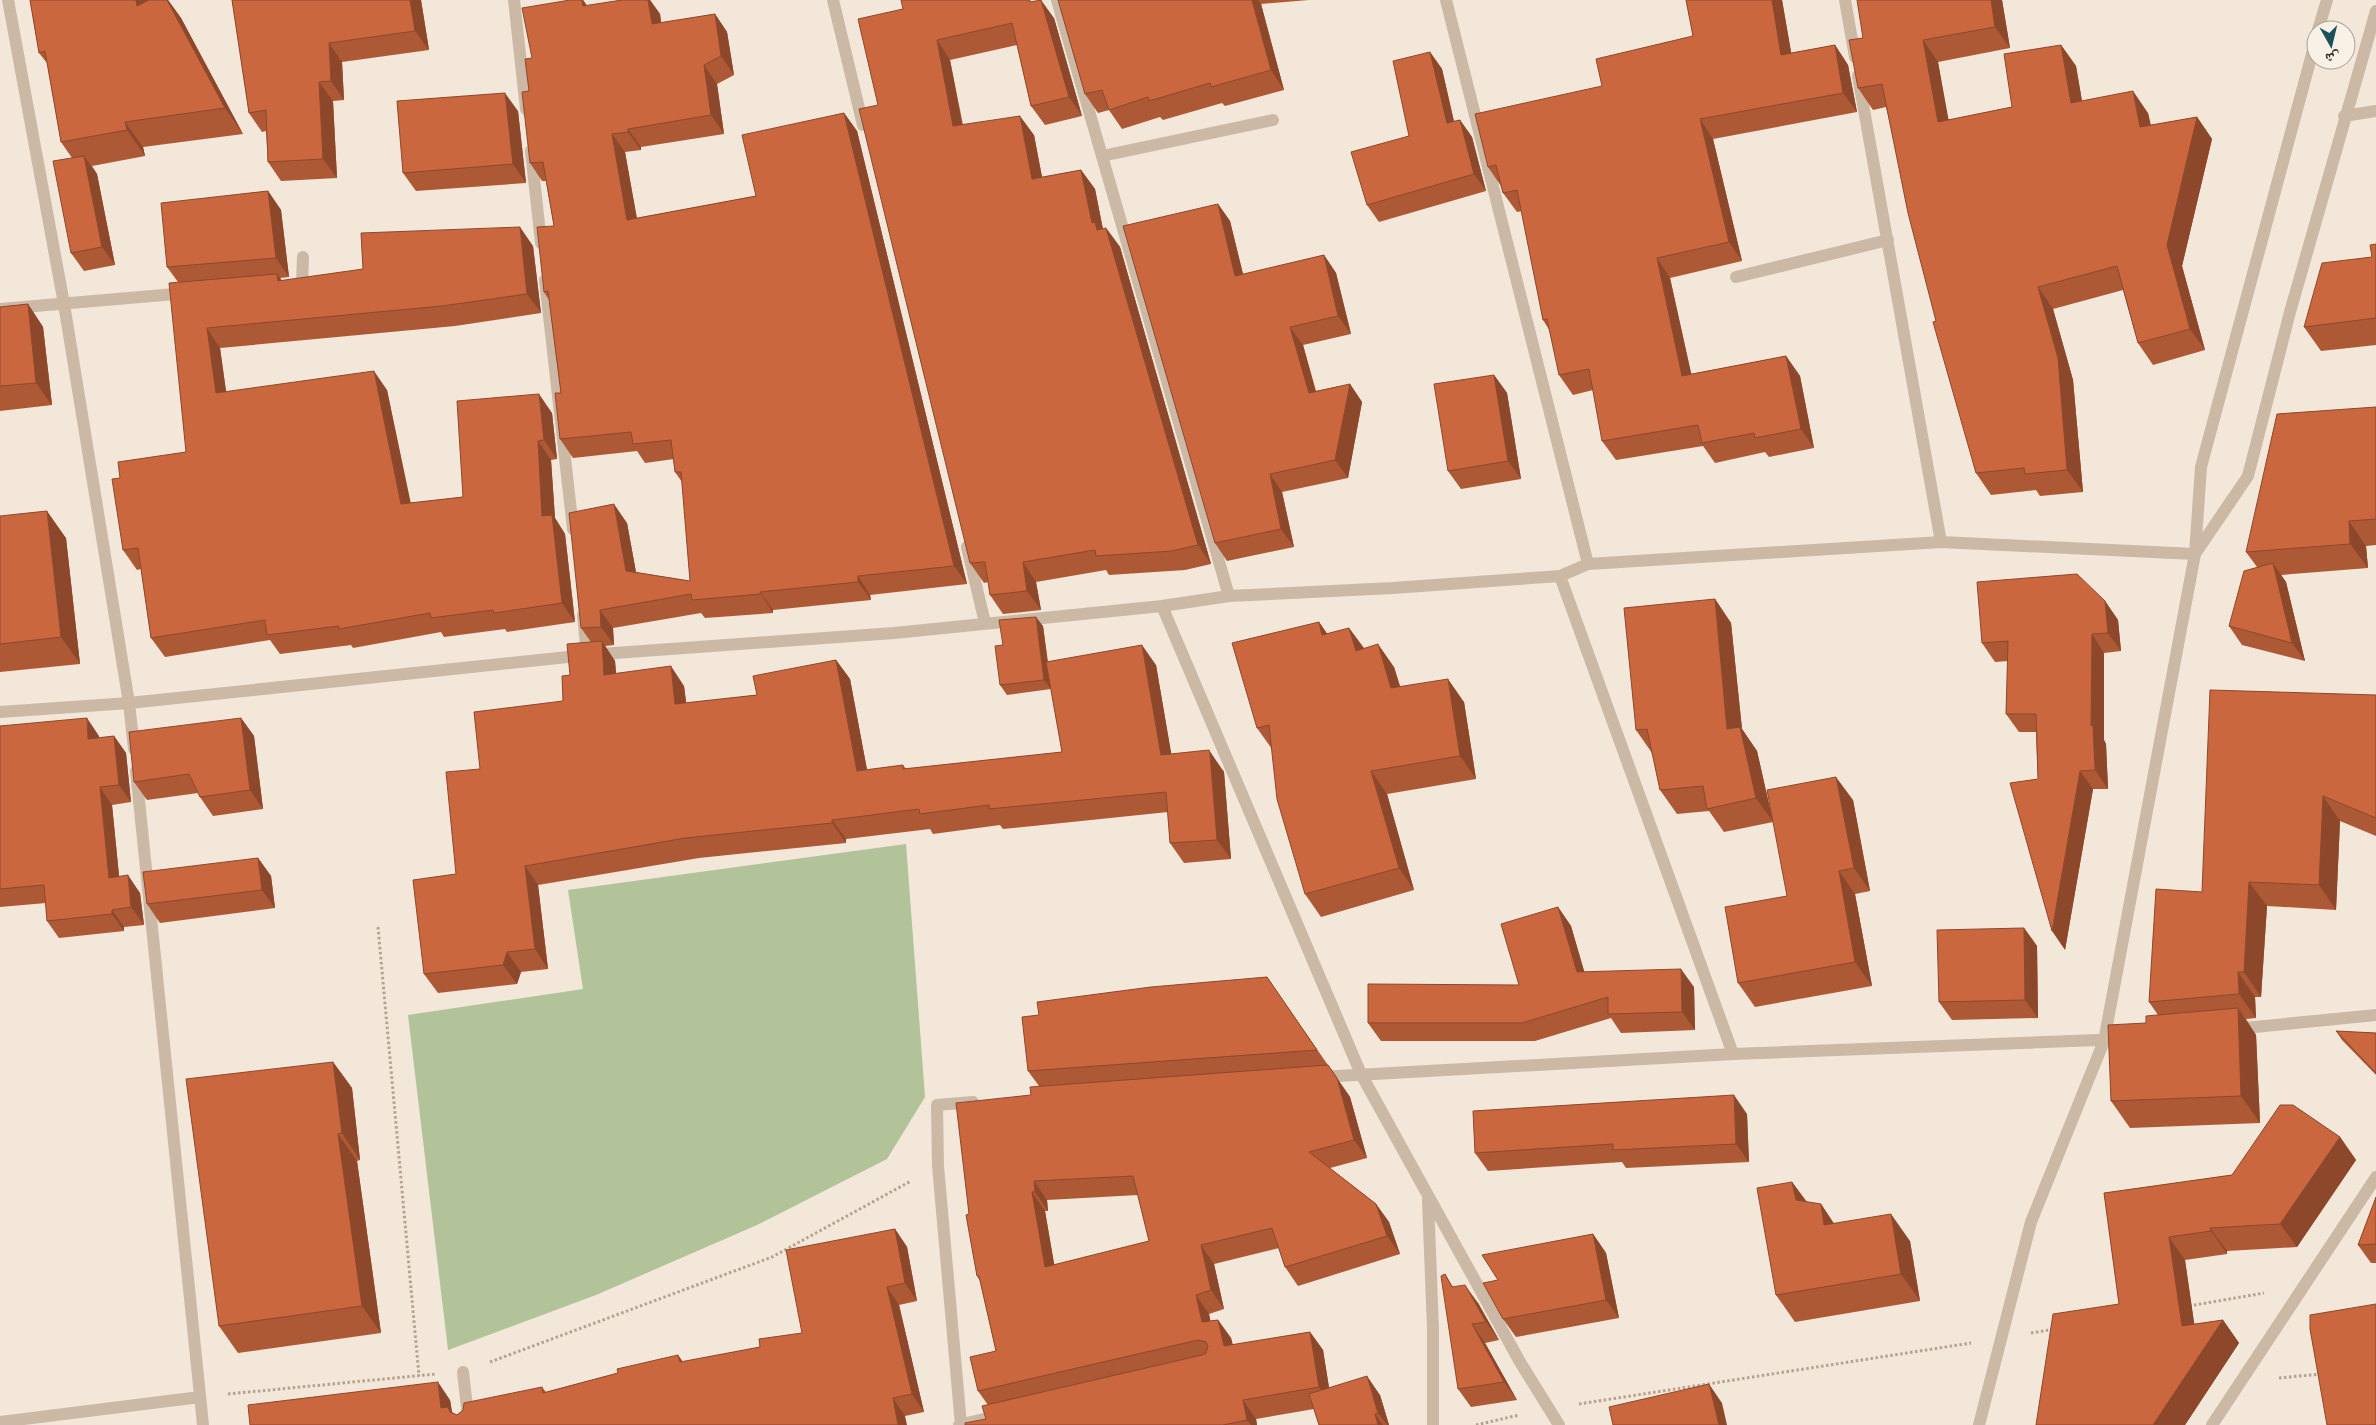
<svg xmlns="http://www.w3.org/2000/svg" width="2376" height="1425" viewBox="0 0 2376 1425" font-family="Helvetica,'Noto Naskh Arabic',sans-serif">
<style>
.green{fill:#b2c299}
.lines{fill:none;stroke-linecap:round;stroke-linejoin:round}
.path{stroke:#b7a28f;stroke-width:3;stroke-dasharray:2.5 2.5;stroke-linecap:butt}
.minor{stroke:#cbb8a5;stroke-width:12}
.wall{fill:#ae5936;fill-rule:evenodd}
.shaded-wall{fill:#8d482c}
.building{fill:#ca673f;stroke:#8d482c;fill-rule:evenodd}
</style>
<rect width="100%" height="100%" fill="#f2e7d9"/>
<path class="green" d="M906,844L925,1097L887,1159L757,1225L596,1295L448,1350L408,1015L583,989L568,890Z"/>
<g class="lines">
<path class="path" d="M378,927L419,1376
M2189,1306L2264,1293
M2031,1333L2055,1329
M490,1362L772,1257L911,1181
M2279,1378L2321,1374
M228,1394L436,1374
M1579,1404L1971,1343
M1476,1425L1519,1415"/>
<path class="minor" d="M8,0L64,304L129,703L134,749
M514,0L526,109
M833,0L863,125
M1057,0L1229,596
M1446,0L1588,564
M1845,0L1855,57
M2318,30L2327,0
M1858,76L1941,542
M2344,116L2376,111
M531,151L541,243
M1102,156L1273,120
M1736,277L1888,240
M545,280L573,529
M291,285L302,284L303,257
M0,309L187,293
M967,547L985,623
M2195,554L2248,476L2290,312L2376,11
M1560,576L1733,1054
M1162,606L1361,1074L1520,1362L1559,1425
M583,615L587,655
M0,712L129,703L587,655L894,633L1162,606L1229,596L1393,588L1560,576L1588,564L1941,542L2195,554
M136,771L203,1425
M2234,1029L2376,1015
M1320,1077L1733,1054L2124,1039
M1428,1200L1433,1329V1425
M463,1372L469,1425
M0,1422L200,1397
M959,1425L1000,1415
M961,1425L938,1166L937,1105L973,1102
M1979,1425L2031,1222L2104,1041L2195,554L2201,467L2316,39
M2212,1425L2376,1177"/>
</g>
<path class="wall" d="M30,0H168L181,18L243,134L143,147L145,156L92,166L97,174L115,265L84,271L71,253L72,158L61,142L47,63L39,53Z
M232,0H421L429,50L342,62L344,100L333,101L337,178L281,181L268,162L266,131L262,132L249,113Z
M570,0H583L587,6L622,0H650L660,14L661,23L715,14L727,32L734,75L717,84L724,134L641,147V150L625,152L637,218L756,196L844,113L857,131L967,584L870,595L871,600L773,610V613L705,618L701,613L613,628L614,645L605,646L615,661L616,674L684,686L686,703L757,695L836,660L850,679L867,770L903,765L906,769L1062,752L1051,689L1007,695L1000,685L1003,645L1043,626L1048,662L1156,665L1171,754L1223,770L1224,772L1231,859L1184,863L1170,843L1168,812L1003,829L1000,825L933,834L930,829L846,839V843L699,858L538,885L548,969L521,972L517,984L438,993L424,974L456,874L480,769L563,701L570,675L591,642L581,628L627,523L636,572L690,581L682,482L675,472L674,459L645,463L637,451L573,458L560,439L561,393L549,300L544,292L554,226L546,181H542L530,163L529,91L532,58Z
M1058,0H1309L1261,4L1284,90L1225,106L1222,103L1163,120L1160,117L1122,129L1109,110L1098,113L1085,94Z
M1686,0H1782L1791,53L1835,45L1848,65L1857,112L1713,139L1742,261L1670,278L1691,374L1786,356L1800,376L1814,448L1769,457L1765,452L1715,463L1703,446L1616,460L1602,441L1593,390L1573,395L1559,375L1550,331L1543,320L1522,211L1517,212L1503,193L1501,186L1488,167L1602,86L1693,36Z
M2002,0L2010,48L1938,62L1948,120L2012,107L2061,45L2076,66L2082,101L2148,113L2151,125L2197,117L2212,139L2182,266L2205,350L2153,365L2138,343L2123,290L2053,309L2073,380L2083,492L2040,496L2036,490L1991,495L1976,473L1936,321L1886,107L1873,110L1858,88L1863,38Z
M903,9L1054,18L1082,116L1045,125L1031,106L1017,45L950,60L963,125L1034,135L1042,177L1081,170L1095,189L1103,229L1106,228L1120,247L1211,564L1185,570L1109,575L1106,570L1036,582L1041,610L1003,614L990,595L988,582L984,583L970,563L878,105Z
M1430,52L1442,69L1454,121L1460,120L1472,137L1486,191L1379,222L1367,205L1409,136Z
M518,111L526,183L416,191L403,173Z
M268,191L281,210L289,277L280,278L282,281L533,246L541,313L455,326L220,348L226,392L387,390L410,503L463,497L552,413L557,459L551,460L555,518L565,534L575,622L507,632L505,629L444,637L441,632L353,648L351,645L280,654L270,640L165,657L151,638L141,569L137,570L123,550L120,478L186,452L178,282L167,267Z
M1218,204L1230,221L1243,275L1324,255L1336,273L1351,334L1303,345L1316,391L1350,384L1362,402L1348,478L1282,492L1294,547L1227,561L1215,543Z
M2376,244V345L2321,351L2304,327L2372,257Z
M28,304L43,327L52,405L0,411V307Z
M1494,375L1507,393L1521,479L1461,489L1448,471Z
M2376,407V545L2366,546L2368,568L2281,575L2286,582L2305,661L2242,645L2229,626L2257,567L2246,552Z
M0,516L66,538L80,664L0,672Z
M1715,599L1731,623L1742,729L1757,751L1773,822L1724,832L1709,811L1677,814L1660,790L1652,753L1636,730Z
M2105,601L2118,620L2121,651L2104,653V740L2106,744L2108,789H2093L2065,950L2038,779L2036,732H2019L2006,714L2008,661L1995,662L1982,643Z
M1319,622L1327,634L1349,628L1364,648L1394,667L1400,686L1464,702L1476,779L1387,794L1414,890L1321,917L1305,894L1272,749L1257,728Z
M2376,695V836L2340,821L2336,910L2267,906L2261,997H2255L2256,1018L2246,1019L2256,1035L2260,1123L2130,1128L2111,1101L2146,1023L2158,1015L2149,1002L2202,892Z
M241,718L254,736L263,809L213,816L200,797L198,793L147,800L134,782Z
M0,726L99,736V738L114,736L126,753L131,802L112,805L119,876L140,893L144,925L124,927V931L59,938L47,921L46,903L0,907Z
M1853,800L1870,891L1855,894L1872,986L1755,1007L1738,983Z
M258,858L271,876L275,908L160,923L147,904Z
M1558,907L1571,926L1584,972L1694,987L1695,1030L1621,1033L1611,1018L1535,1041H1381L1368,1023L1519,985Z
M2024,928L2037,946L2038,1018L1952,1020L1939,1002Z
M1267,977L1350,1097L1367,1158L1330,1168L1376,1204L1389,1222L1400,1254L1298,1286L1285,1267L1279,1248L1214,1264L1224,1309L1209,1314L1210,1321L1218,1320L1231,1338L1233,1345L1310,1332L1323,1350L1329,1388L1380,1395L1389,1425H1319L1314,1409L1256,1419L1257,1425H965L986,1419L988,1405L978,1391L996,1351L980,1281L977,1276L969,1214L1031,1095L1039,1086L1028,1071ZM1138,1195L1149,1241L1054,1265L1045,1211H1048L1047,1200Z
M2336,1031L2376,1033V1075L2342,1040Z
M333,1062L352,1088L360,1160L357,1161L381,1333L238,1353L219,1326Z
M1747,1114L1749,1162L1626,1168L1622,1162L1488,1171L1475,1153Z
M2340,1137L2356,1160L2297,1247L2227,1251V1254L2185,1260L2194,1324L2223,1320L2239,1343L2185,1425H2036L2119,1304L2104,1193L2232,1175Z
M1792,1182L1807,1202L1821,1204L1834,1224L1910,1241L1920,1301L1795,1322L1776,1295Z
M2376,1197V1263H2371L2358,1245Z
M895,1229L907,1247L917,1301L899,1305L924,1412L905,1416L250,1425L450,1400L452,1412L457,1415L463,1410L542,1387L546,1392L618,1373L678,1355L683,1362L760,1347L802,1333Z
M1593,1234L1606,1253L1619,1318L1516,1337L1503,1319L1498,1280Z
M1445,1274L1453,1287L1478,1303L1499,1340L1485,1343L1517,1400L1471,1407L1458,1389Z"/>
<path class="shaded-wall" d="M136,0H149L137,6Z
M167,0H168L181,18L243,134L225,108Z
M410,0H421L429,50L415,31Z
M582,0H583L594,16L583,6Z
M648,0H650L660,14L664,43L652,24Z
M1041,0L1054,18L1082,116L1069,97Z
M1252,0H1258L1261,4L1284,90L1271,70Z
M1772,0H1782L1795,74L1781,55Z
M1991,0H2002L2010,48L1995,27Z
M715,14L727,32L734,75L721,56Z
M937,40L950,60L966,145L953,126Z
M1923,40L1938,62L1953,144L1938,122Z
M329,43L342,62L344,100L331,81Z
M1835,45L1848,65L1857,112L1843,93Z
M2061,45L2076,66L2086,125L2071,103Z
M1430,52L1442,69L1458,140L1447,123Z
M704,65L717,84L724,134L711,115Z
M319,82L333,101L337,178L323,159Z
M2133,91L2148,113L2155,149L2140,127Z
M505,93L518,111L526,183L513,164Z
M844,113L857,131L967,584L954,566Z
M1020,116L1034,135L1046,198L1032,179Z
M2197,117L2212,139L2182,266L2205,350L2190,329L2167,245Z
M1700,119L1713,139L1742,261L1729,242Z
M1460,120L1472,137L1486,191L1474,174Z
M125,122L143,147L145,156L127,130Z
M628,129L641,147V150L628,132Z
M612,134L625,152L640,238L627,220Z
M84,156L97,174L115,265L102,247Z
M1081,170L1095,189L1104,235L1110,249L1092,223Z
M268,191L281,210L289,277L276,258Z
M1218,204L1230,221L1248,294L1235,276Z
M520,227L533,246L541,313L527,294Z
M1106,228L1120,247L1211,564L1198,545Z
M1324,255L1336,273L1351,334L1338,316Z
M1657,258L1670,278L1696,395L1682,376Z
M277,274L291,293L278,281Z
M2038,287L2053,309L2073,380L2083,492L2067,470Z
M28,304L43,327L52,405L36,383Z
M1290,327L1303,345L1321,411L1309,393Z
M207,328L220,348L229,412L216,393Z
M1786,356L1800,376L1814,448L1801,429Z
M374,371L387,390L415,523L401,504Z
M1494,375L1507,393L1521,479L1508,461Z
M1350,384L1362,402L1348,478L1335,460Z
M539,394L552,413L557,459L544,440Z
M538,441L551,460L555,518L565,534L575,622L562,603L542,516Z
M1270,474L1282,492L1294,547L1281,529Z
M614,504L627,523L639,589L626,571Z
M47,511L66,538L80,664L61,637Z
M2349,521L2366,546L2368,568L2350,544Z
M1023,562L1036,582L1041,610L1027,591Z
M2273,563L2286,582L2305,661L2292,643Z
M858,576L870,595L871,600L858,582Z
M760,592L773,610V613L761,594Z
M1715,599L1731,623L1742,729L1757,751L1773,822L1756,798L1727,729Z
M2105,601L2118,620L2121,651L2108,633Z
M600,610L613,628L614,645L601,627Z
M1036,617L1043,626L1051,689L1044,680Z
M1319,622L1335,645L1322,635Z
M1349,628L1365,650L1356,651Z
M2092,634L2104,653V740L2106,744L2108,789L2095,770L2091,726Z
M602,641L615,661L618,695L604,675Z
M1378,644L1394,667L1407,710L1391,688Z
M1142,645L1156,665L1175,775L1161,755Z
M836,660L850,679L871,791L857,771Z
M671,666L684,686L689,723L675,704Z
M1448,679L1464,702L1476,779L1460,756Z
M87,718L99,736L100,757L88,739Z
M241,718L254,736L263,809L250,790Z
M114,736L126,753L131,802L119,785Z
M1209,750L1224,772L1231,859L1217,840Z
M1371,771L1387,794L1414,890L1399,868Z
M2080,771L2093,789L2065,950L2052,931Z
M1836,777L1853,800L1870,891L1854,868Z
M100,787L112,805L121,895L109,878Z
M2323,796L2340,821L2336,910L2319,885Z
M832,820L846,839V843L832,823Z
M258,858L271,876L275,908L262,890Z
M525,866L538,885L548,969L535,949Z
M1839,871L1855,894L1872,986L1855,962Z
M128,875L140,893L144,925L131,907Z
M2249,882L2267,906L2261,997L2244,972Z
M1558,907L1571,926L1590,991L1577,972Z
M112,910L124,927V931L112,914Z
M2024,928L2037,946L2038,1018L2025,1000Z
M507,952L521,972L517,984L503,965Z
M1681,969L1694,987L1695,1030L1682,1012Z
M2238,972L2255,997L2256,1018L2239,994Z
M2238,1008L2256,1035L2260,1123L2241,1096Z
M333,1062L352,1088L360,1160L342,1133Z
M1328,1065L1350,1097L1367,1158L1354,1140Z
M1734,1095L1747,1114L1749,1162L1736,1144Z
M338,1134L357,1161L381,1333L362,1306Z
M2340,1137L2356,1160L2297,1247L2280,1224Z
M1034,1181L1047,1200L1048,1211L1035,1192Z
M1792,1182L1811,1208L1796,1200Z
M1032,1192L1045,1211L1058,1286L1045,1267Z
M1376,1204L1389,1222L1400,1254L1387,1236Z
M1821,1204L1839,1231L1824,1225Z
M1891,1214L1910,1241L1920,1301L1901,1274Z
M2210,1228L2227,1251V1254L2211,1231Z
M895,1229L907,1247L917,1301L905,1283Z
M1593,1234L1606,1253L1619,1318L1606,1300Z
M2169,1237L2185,1260L2198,1349L2182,1326Z
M1201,1245L1214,1264L1224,1309L1211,1290Z
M1465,1285L1478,1303L1499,1340L1486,1322Z
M887,1287L899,1305L924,1412L912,1394Z
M1196,1295L1209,1314L1215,1341L1202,1322Z
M1218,1320L1231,1338L1237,1365L1224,1346Z
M2223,1320L2239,1343L2185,1425H2153Z
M1472,1324L1485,1343L1517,1400L1504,1382Z
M1310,1332L1323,1350L1332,1406L1319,1387Z
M678,1355L690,1373L680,1362Z
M1367,1376L1380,1395L1389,1425H1387L1378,1413Z
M438,1382L450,1400L452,1412L461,1425L441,1408Z
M1709,1384L1722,1403L1727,1425H1719Z
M893,1398L905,1416L907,1425H898Z
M1243,1400L1256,1419L1257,1425H1251L1247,1420Z
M1375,1414L1383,1425H1378Z"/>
<path class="building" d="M30,0H136L137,6L149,0H167L225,108L125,122L127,130L61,142L45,51L39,53Z
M232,0H410L415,31L329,43L331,81L319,82L323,159L268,162L266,110L249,113Z
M570,0H582L583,6L622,0H648L652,24L715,14L721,56L704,65L711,115L628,129V132L612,134L627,220L756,196L742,135L844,113L954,566L858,576V582L760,592L761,594L692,600L691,594L600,610L601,627L581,628L569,513L614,504L626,571L690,581L681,472H675L671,440L633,444L631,432L560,439L555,393H561L548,291L544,292L537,227L554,226L543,162L530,163L522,92L529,91L525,59L532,58L522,8Z
M901,0H1030V2L1041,0L1069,97L1031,106L1012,23L937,40L953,126L1020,116L1032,179L1081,170L1092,223L1095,222L1097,230L1106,228L1198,545L1172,551L1096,556L1095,550L1023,562L1027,591L990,595L985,562L970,563L859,109L878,105L858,19L903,9Z
M1058,0H1252L1271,70L1211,87L1210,83L1149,101L1148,97L1109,110L1102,90L1085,94Z
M1686,0H1772L1781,55L1835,45L1843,93L1700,119L1729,242L1657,258L1682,376L1786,356L1801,429L1755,438L1754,433L1702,443L1698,425L1602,441L1589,369L1559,375L1547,319L1543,320L1517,190L1503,193L1496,165L1488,167L1475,114L1602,86L1596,59L1693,36Z
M1857,0H1991L1995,27L1923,40L1938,122L2012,107L2004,54L2061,45L2071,103L2133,91L2140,127L2197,117L2167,245L2190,329L2138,343L2117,266L2038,287L2058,358L2067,470L2025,474L2024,468L1976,473L1933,322L1936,321L1908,213L1882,84L1858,88L1849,40L1863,38Z
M1430,52L1447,123L1460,120L1474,174L1367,205L1351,152L1409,136L1393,61Z
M505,93L513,164L403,173L397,101Z
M84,156L102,247L71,253L53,161Z
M268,191L276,258L167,267L161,203Z
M1218,204L1235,276L1324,255L1338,316L1290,327L1309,393L1350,384L1335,460L1270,474L1281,529L1215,543L1123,226Z
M520,227L527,294L442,306L207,328L216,393L374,371L401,504L463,497L457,401L539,394L544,440L538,441L542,516L552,515L562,603L494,613L493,610L431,618L430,613L339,629V626L267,635L265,620L151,638L138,548L123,550L112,479L120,478L118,462L186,452L169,283L277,274L278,281L363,269L361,233Z
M2376,244V318L2304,327L2322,263L2372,257L2370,245Z
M28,304L36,383L0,386V307Z
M1494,375L1508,461L1448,471L1434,384Z
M2376,407V519L2349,521L2350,544L2246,552L2277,414Z
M47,511L61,637L0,644V516Z
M2273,563L2292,643L2229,626L2244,571Z
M2077,574L2105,601L2108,633L2092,634L2091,726L2093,725L2095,770L2080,771L2052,931L2010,783L2038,779L2036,714H2006L2008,641L1982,643L1977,582Z
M1715,599L1727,729L1740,727L1756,798L1707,809L1703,786L1660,790L1647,729L1636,730L1624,608Z
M1036,617L1044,680L1000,685L995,646L1003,645L999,620Z
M1319,622L1322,635L1349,628L1356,651L1378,644L1391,688L1448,679L1460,756L1371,771L1399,868L1305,894L1277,799L1269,725L1257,728L1232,643Z
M602,641L604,675L671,666L675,704L757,695L753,676L836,660L857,771L903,765V769L1062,752L1046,662L1142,645L1161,755L1209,750L1210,753L1217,840L1170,843L1166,792L989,809V805L920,814L919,809L832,820V823L685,838L525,866L535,949L507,952L503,965L424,974L413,880L456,874L446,772L480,769L474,712L563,701L562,676L570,675L567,644Z
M2210,690L2376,695V818L2323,796L2319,885L2249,882L2244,972H2238L2239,994L2149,1002L2156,889L2202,892Z
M87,718L88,739L114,736L119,785L100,787L109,878L128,875L131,907L112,910V914L47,921L44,885L0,889V726Z
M241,718L250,790L200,797L189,774L134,782L129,732Z
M1836,777L1854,868L1839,871L1855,962L1738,983L1725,907L1787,896L1767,790Z
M258,858L262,890L147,904L143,872Z
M1558,907L1577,972L1681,969L1682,1012L1608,1014V997L1522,1023H1368V984L1519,985L1501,924Z
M2024,928L2025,1000L1939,1002L1937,930Z
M1267,977L1317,1050L1028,1071L1022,1017L1039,1015L1037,1002L1151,987Z
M2238,1008L2241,1096L2111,1101L2108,1025L2146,1023V1016Z
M2336,1031L2376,1033V1073Z
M333,1062L342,1133L338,1134L362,1306L219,1326L186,1079Z
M1328,1065L1337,1078L1354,1140L1309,1152L1376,1204L1387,1236L1285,1267L1272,1228L1201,1245L1211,1290L1196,1295L1202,1322L1218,1320L1224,1346L1310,1332L1319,1387L1243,1400L1247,1420L1223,1425H965V1423L986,1419L982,1406L1202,1355L1206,1353L1208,1346L1206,1342L1198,1340L978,1391L970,1357L996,1351L979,1276H977L966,1215L969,1214L956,1103L1031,1095L1030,1087ZM1133,1176L1149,1241L1045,1267L1032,1192H1035L1034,1181Z
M1734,1095L1736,1144L1613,1150V1144L1475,1153L1473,1111Z
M2280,1105H2293L2340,1137L2280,1224L2210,1228L2211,1231L2169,1237L2182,1326L2223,1320L2153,1425H2036L2053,1314L2119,1304L2104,1193L2232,1175Z
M1792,1182L1796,1200L1821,1204L1824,1225L1891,1214L1901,1274L1776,1295L1757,1188Z
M2376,1197V1244L2358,1245Z
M895,1229L905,1283L887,1287L912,1394L893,1398L898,1425H250L248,1405L438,1382L441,1408L448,1407L450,1412L457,1415L463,1410L464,1403L542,1387L543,1393L618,1373L617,1369L678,1355L680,1362L760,1347L759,1339L802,1333L786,1250Z
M1593,1234L1606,1300L1503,1319L1483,1283L1498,1280L1482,1255Z
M1445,1274L1452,1287L1465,1285L1486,1322L1472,1324L1504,1382L1458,1389L1441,1276Z
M2376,1304V1425H2327L2310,1329V1315Z
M1367,1376L1378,1413L1375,1414L1378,1425H1319L1309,1394Z
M1709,1384L1719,1425H1613L1609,1407Z"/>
<g transform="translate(2331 45) rotate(172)"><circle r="24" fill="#faf1e6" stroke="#aca299"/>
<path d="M0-4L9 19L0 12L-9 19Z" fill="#1b5259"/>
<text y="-8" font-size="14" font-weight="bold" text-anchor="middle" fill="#362c26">ش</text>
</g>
</svg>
